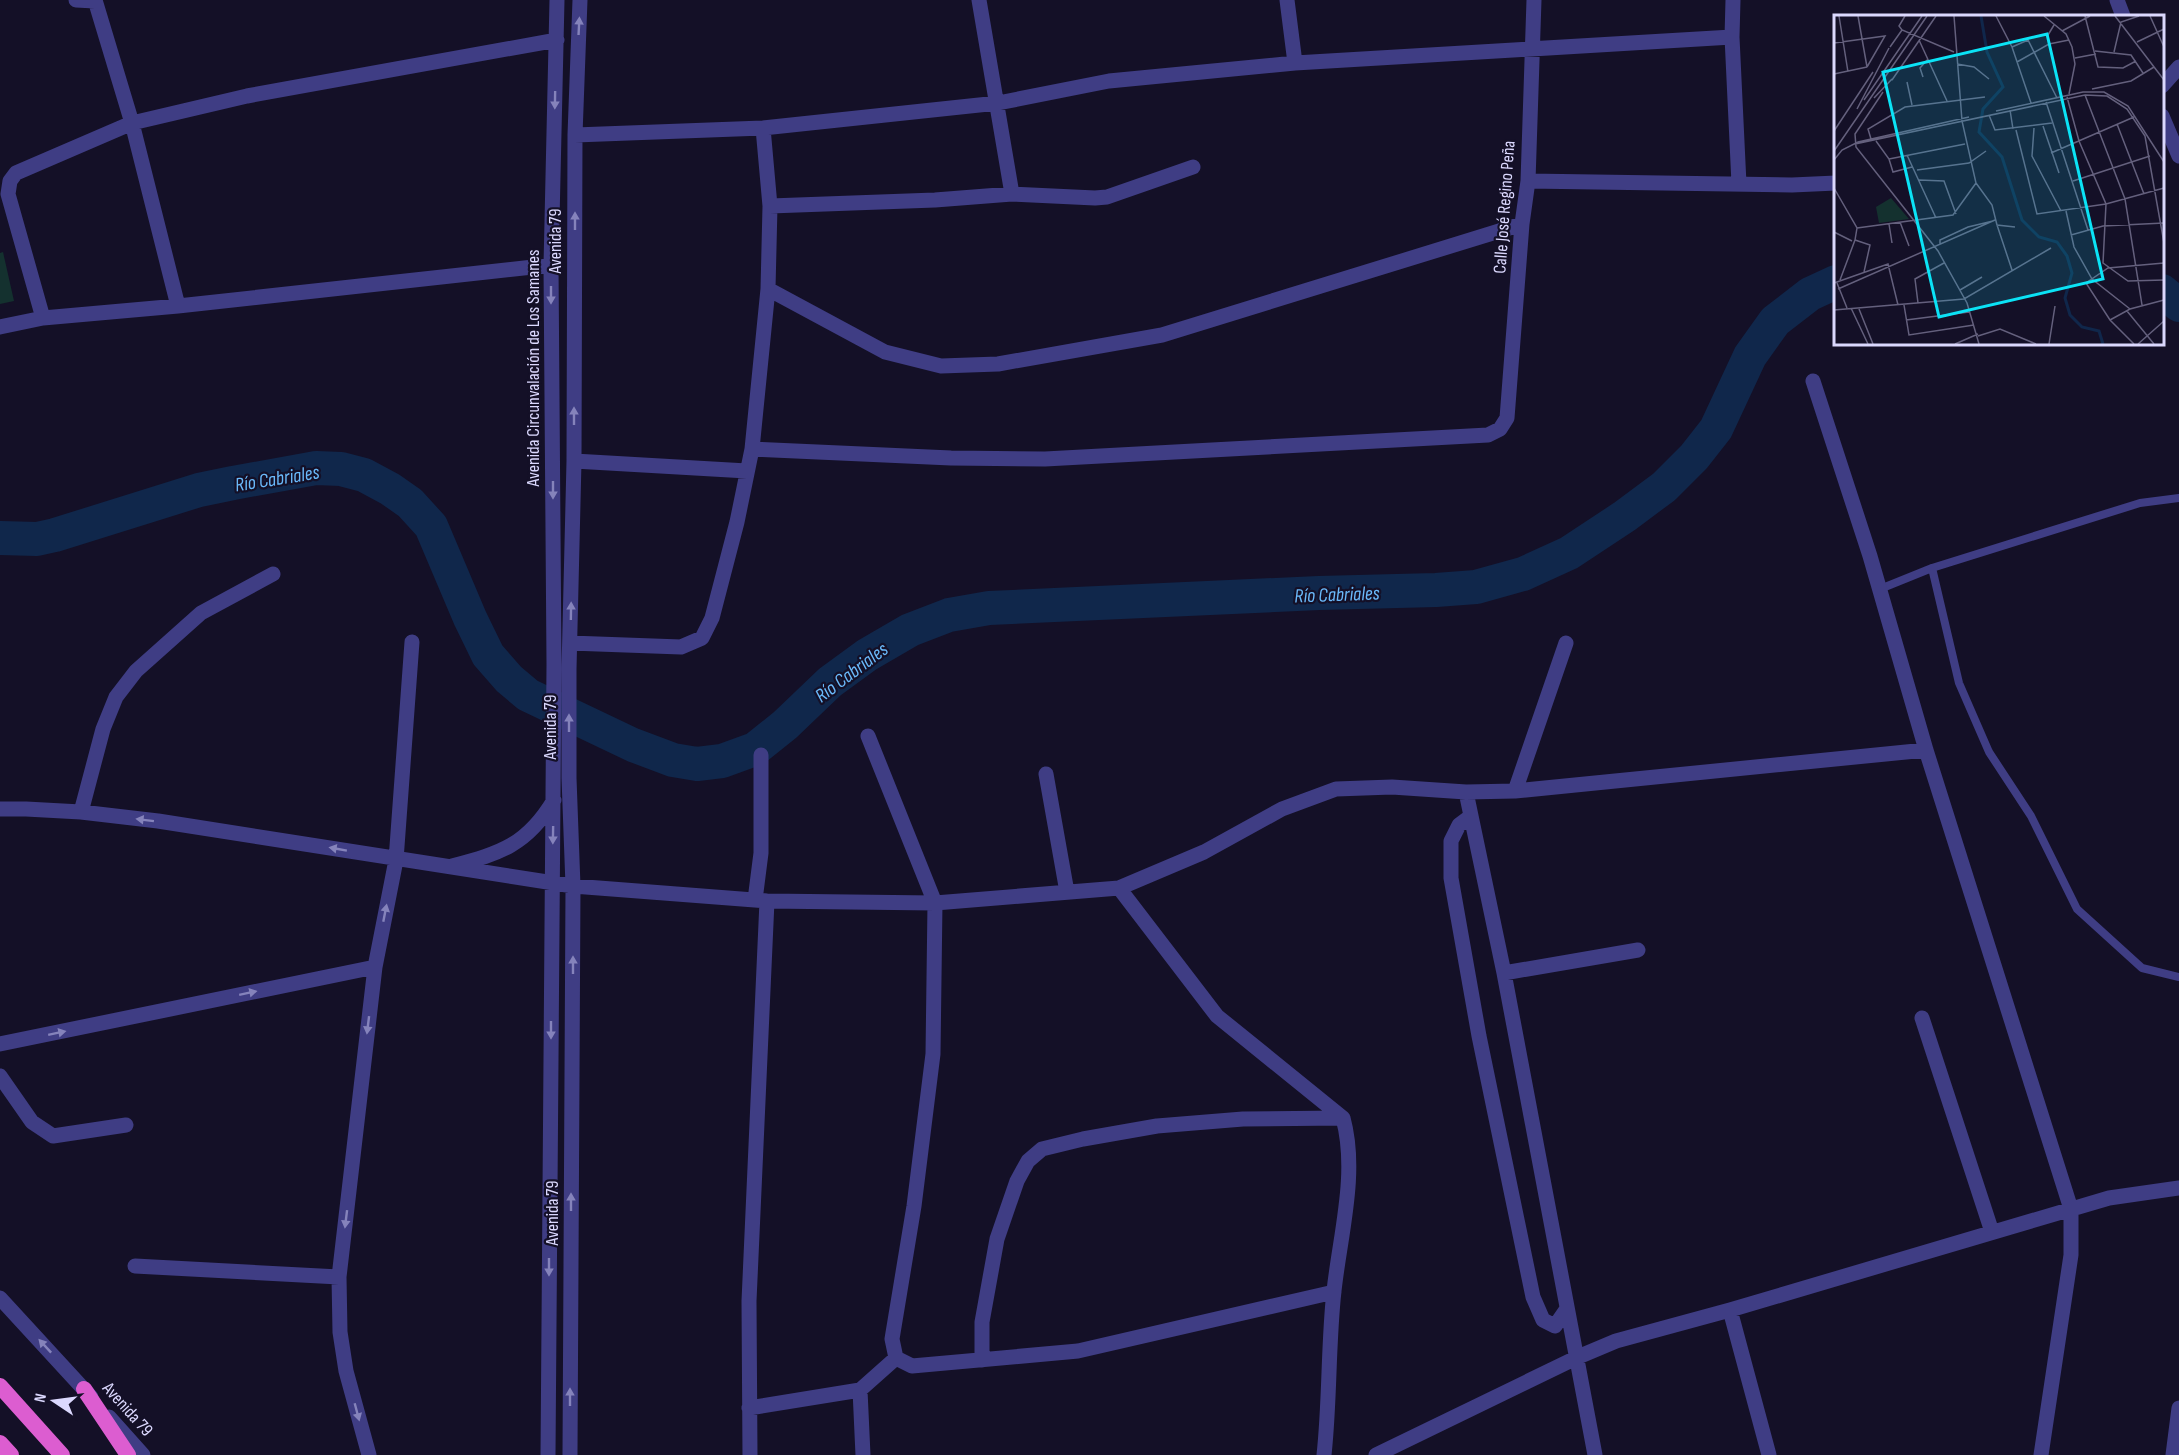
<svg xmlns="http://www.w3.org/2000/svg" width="2179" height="1455" viewBox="0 0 2179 1455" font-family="'Sofia Sans Condensed',sans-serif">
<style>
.green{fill:#14312f}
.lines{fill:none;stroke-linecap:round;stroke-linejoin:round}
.river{stroke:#10274b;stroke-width:34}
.service{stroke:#3f3d84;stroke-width:8}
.minor{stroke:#3f3d84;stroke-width:15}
.trunk{stroke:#dc5dd0;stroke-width:16}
.oneway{fill:#8583bb}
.labels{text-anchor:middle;stroke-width:4.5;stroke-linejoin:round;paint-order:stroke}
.street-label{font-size:18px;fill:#dbd8fe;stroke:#141027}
.water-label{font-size:20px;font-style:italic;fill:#6ab9fa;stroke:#141027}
.inset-river{fill:none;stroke:#10274b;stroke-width:3}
.inset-road{fill:none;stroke:#64607d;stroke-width:1.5}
.view{fill:#0be3f6;fill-opacity:0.15;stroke:#0be3f6;stroke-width:3}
.inset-edge{fill:none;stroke:#dbd8fe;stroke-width:3}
</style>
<rect width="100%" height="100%" fill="#141027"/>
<path class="green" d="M3,252L14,301L0,304V253Z"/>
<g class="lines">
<path class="river" d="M2162,291L2179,305
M0,538L37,539L55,535L199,490L233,483L316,468L341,469L364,475L390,489L410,503L431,526L470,618L488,655L509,679L528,695L633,745L673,760L697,764L722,761L755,749L785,725L830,682L867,655L910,630L949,615L989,608L1319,593L1436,590L1476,587L1523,574L1569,553L1625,516L1664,487L1694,457L1716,429L1750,356L1775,321L1810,294L1836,282"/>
<path class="service" d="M1932,568L1959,683L1989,752L2031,816L2077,909L2142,968L2179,977
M1880,589L1932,568L2140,503L2179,498"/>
<path class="minor" d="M76,0L95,1
M95,0L132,123L178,306
M979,0L1012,194
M1287,0L1295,63
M1733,0L1732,37L1739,184
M2117,0L2123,16
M2162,86L2179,67
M2162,116L2179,156
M575,135L763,128L998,103L1109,81L1295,63L1732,37
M1528,181L1792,185L1836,183
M770,206L935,200L1012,194L1095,198L1107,197L1193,167
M768,289L885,352L941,366L998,364L1162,335L1522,224
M43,318L8,194L10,181L16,173L132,123L247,96L557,40
M0,327L43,318L178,306L551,265
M1813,381L1870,556L1926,750L2071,1209V1255L2041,1455
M752,449L951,458L1045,459L1488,435L1500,429L1507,418L1522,224L1528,181L1534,0
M574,461L747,471
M570,643L681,647L702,638L712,618L737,522L752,449L768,289L770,206L763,128
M868,736L935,903L933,1054L914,1206L892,1339L896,1358
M1046,774L1067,892
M1515,791L1926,750
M1466,792L1504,973L1595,1455
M0,809H26L81,812L158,821L573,886L767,901L935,903L1119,888L1217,1016L1343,1118C1358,1173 1340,1235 1334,1291C1328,1345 1330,1400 1324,1455
M81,812L103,729L116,697L136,671L201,613L273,574
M1471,816L1459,825L1451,841V878L1479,1036L1533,1297L1543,1320L1555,1326L1566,1310
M452,866C501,853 527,845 554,800
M1119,888L1204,852L1282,809L1336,789L1392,787L1466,792L1515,791L1566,643
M755,900L761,853V755
M1504,973L1638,950
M1922,1018L1992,1232
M0,1044L375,967
M0,1076L32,1122L53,1136L126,1125
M135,1266L339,1277
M0,1298L91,1397
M1730,1310L1769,1455
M982,1360V1322L997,1239L1017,1181L1028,1161L1042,1149L1083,1139L1157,1126L1243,1119L1343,1118
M860,1390L863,1455
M749,1408L860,1390L896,1358L912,1366L1078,1351L1334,1292
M109,1417L143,1455
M369,1455L346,1371L340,1332L339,1277L375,967L396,860L412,642
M548,1455L554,664L551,265L557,0
M570,1455L573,886L569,778V669L574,461L575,135L580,0
M750,1455L749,1301L767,901
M1376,1455L1578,1357L1616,1341L1730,1310L2109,1198L2179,1188
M2173,1455L2179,1408"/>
<path class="trunk" d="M0,1386L62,1455
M84,1389L128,1455
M0,1443L11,1455"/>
</g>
<defs><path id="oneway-solid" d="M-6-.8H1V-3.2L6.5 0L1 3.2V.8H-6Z" transform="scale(1.5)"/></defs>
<g class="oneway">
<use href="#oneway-solid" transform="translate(579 26) rotate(-87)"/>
<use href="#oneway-solid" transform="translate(555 100) rotate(91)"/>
<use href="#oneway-solid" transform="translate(575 221) rotate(-90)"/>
<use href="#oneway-solid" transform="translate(551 295) rotate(90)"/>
<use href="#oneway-solid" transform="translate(574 416) rotate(-90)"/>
<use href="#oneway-solid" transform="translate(553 490) rotate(90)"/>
<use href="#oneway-solid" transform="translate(571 611) rotate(-89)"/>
<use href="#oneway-solid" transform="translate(569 723) rotate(-90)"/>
<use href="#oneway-solid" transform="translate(145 820) rotate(-173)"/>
<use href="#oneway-solid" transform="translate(553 835) rotate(91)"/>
<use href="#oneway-solid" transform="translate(338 849) rotate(-170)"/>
<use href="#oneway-solid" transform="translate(385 913) rotate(-79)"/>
<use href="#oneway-solid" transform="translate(573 965) rotate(-90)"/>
<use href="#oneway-solid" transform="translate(248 993) rotate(-12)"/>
<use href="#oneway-solid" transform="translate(368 1025) rotate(97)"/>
<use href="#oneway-solid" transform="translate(551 1030) rotate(90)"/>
<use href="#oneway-solid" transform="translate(57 1033) rotate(-12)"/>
<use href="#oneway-solid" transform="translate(571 1202) rotate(-90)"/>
<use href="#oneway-solid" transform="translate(346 1219) rotate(97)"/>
<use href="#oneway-solid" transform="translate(549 1267) rotate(90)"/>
<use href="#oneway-solid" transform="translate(45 1346) rotate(-133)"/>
<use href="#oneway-solid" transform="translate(570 1397) rotate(-90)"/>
<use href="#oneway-solid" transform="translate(357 1412) rotate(75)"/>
</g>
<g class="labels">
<g class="street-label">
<text transform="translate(1504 207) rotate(-86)" y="6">Calle José Regino Peña</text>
<text transform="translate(555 241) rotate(-90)" y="6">Avenida 79</text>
<text transform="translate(533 368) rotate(-90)" y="6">Avenida Circunvalación de Los Samanes</text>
<text transform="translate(550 727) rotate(-90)" y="6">Avenida 79</text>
<text transform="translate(552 1213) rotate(-90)" y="6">Avenida 79</text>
<text transform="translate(128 1409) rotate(48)" y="6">Avenida 79</text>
</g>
<g class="water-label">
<text transform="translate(277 478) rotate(-9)" y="7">Río Cabriales</text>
<text transform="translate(1337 594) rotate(-2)" y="7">Río Cabriales</text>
<text transform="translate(851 672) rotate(-37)" y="7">Río Cabriales</text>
</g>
</g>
<g transform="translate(1834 15)">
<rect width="330" height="330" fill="#141027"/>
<path d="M57,183L75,204L45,208L42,192Z" fill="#14312f"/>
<path class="inset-river" d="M147,1L153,37L169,72L149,94L145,117L168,142L188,205L205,222L223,227L233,241L238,258L231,283L236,300L248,312L265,316L269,329"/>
<path class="inset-road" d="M5,1L14,57M24,1L33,52M71,1L65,11L68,15L120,37M162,1L178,32L197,88M210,1L232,19L238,32L241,49L235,79M251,1L264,52L289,53L302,46M281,1L330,65M316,1L330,32M228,16L256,1M85,25L113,86M303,27L330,14M0,28L51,21L33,52M215,29L214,20L220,10M56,32L68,15M178,32L194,25L223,83M261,36L297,40L309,58M280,37L287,7L305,1M241,43L262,39M183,47L215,29L235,25M123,49L140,52L155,64M0,59L33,52M89,62L86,53L94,44M58,65L102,1M73,67L78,90M258,74L297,66L320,52M49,77L21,119L22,132L104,236L133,288L145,329M251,80L291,184L308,290M233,82L245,126L272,189L269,248L294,266L330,265M40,83L58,64M30,85L88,1M212,87L254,215M23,94L55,33M176,95L179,114M162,96L249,77H270L294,91L330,147M155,100L161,115L218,108M283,109L310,179M209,111L225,158M200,113L198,141L227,196M182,115L203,199L272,189L330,173M0,116L39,57M37,124L34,114L71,92L151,82M42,126L55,144L59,157L78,152M21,129L251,80L273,81L293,94L311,121L330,228M0,136L93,1M217,138L300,102M73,140L102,203M55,144L131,129M0,145L8,135L24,127L135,102M83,155L135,148L152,136M85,165L110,166L122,199M239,166L316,141M142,168L158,190L163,210L181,212M0,173L23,213L21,225M232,196L240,232L258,264L296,294M66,207L75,231M55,209L58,228M163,210L178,255M23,213L119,200L142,168L128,106L120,1M0,217L18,226M237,220L269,211L330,208M106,229V225L134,212L159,206M6,265L21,225L36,230L30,257M0,268L54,249L64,290M3,268L13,293M4,274L161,205M126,275L148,262M84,288L81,264L110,248M70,290L75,320L140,310M17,293L34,329M25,294L39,329M0,295L130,284L217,233M293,296L320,329M72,305L135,297M276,305L296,294L330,285M144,321L166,314L202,329M121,329L144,319M215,329L221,291M300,329L276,305L252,268L274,253L330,248M304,329L330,306"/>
<path class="view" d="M213,19L269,264L105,302L49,57Z"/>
<rect width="330" height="330" class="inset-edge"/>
</g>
<g transform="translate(54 1401) rotate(283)" stroke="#141027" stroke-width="4.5" paint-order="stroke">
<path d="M0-4.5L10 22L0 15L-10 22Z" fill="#dbd8fe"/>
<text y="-9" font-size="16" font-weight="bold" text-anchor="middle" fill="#dbd8fe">N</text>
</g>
</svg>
